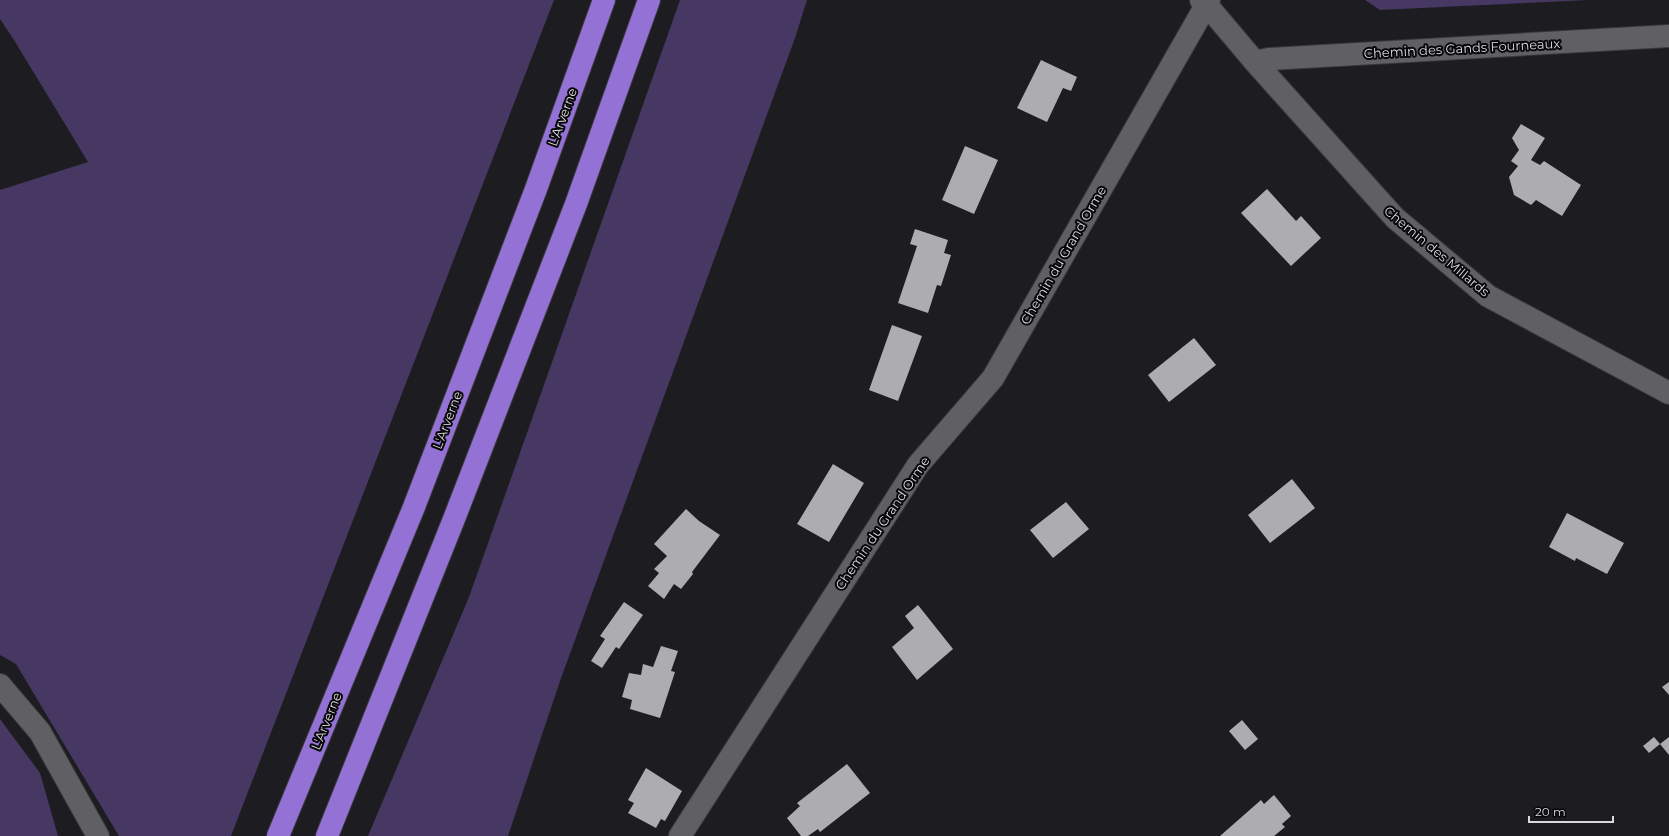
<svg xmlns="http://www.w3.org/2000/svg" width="1669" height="836" viewBox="0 0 1669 836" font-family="Montserrat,sans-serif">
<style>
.green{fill:#463862}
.building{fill:#adacb1}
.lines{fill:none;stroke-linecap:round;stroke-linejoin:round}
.street-casing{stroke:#3a393c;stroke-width:24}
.highway-casing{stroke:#3a393c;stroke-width:24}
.street{stroke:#605f64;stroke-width:22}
.highway{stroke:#9371d5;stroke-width:22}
.labels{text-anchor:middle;stroke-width:4;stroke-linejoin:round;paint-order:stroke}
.street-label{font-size:13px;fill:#dad9dc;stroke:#070709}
</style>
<rect width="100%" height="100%" fill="#1d1c20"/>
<path class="green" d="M0,0H554L231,836H119L16,664L0,655V190L88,162L14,40L0,19Z
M680,0H807L795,38L560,681L508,836H368L469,597Z
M1365,0H1589L1380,10Z
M0,719L40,773L58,836H0Z"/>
<path class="building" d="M1041,60L1077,77L1071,91L1063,88L1047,122L1017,108Z
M1521,124L1545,138L1531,160L1540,165L1544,161L1581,185L1562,216L1536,200L1531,205L1514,195L1509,177L1518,166L1511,161L1519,150L1512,138Z
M965,146L998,160L974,214L942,200Z
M1267,189L1296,221L1301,216L1321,238L1291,266L1241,213Z
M915,229L948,240L944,253L951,255L941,286L937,285L928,313L898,303L917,246L910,244Z
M892,325L922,336L898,401L869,390Z
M1194,338L1216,365L1169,402L1148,375Z
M833,464L864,483L829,542L797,524Z
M1292,479L1315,508L1270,543L1248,515Z
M1066,502L1089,529L1053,558L1030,530Z
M686,509L699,521L720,535L692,572L693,574L681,589L674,584L664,599L648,586L659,573L654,569L667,556L654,544Z
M1567,513L1624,543L1607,574L1576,558L1575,561L1549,547Z
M624,602L643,615L619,649L616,647L602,668L591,661L605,639L600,636Z
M918,605L953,649L917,680L892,647L914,628L905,616Z
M661,646L678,651L671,671L675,672L660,718L630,709L632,700L622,697L629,673L641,675L643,664L653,667Z
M1669,682V695L1662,687Z
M1242,720L1258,739L1245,750L1229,731Z
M1654,737L1660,744L1669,737V755L1660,744L1649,753L1643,746Z
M847,764L870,793L820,832L818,829L808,836H801L787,818L800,806L797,803Z
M646,768L682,791L665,821L661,819L656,828L628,813L634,803L628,800Z
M1274,795L1291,816L1282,824L1285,827L1274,836H1220L1261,800L1264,804Z"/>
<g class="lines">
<g class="street-casing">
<path id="street" d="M1201,0L1206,4L1255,62L1395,218L1488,296L1669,393
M1255,62L1269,59L1669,36
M0,685L40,732L98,836
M680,836L918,465L993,378L1209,0"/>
</g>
<g class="highway-casing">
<path id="highway" d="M278,836L414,507L536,189L604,0
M327,836L454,519L576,204L649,0"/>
</g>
<use href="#street" class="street"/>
<use href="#highway" class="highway"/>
</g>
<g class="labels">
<g class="street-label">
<text transform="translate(1462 48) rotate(-3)" y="5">Chemin des Gands Fourneaux</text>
<text transform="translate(562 117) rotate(-70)" y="5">L'Arverne</text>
<text transform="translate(1437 251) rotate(40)" y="5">Chemin des Millards</text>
<text transform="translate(1063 255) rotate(-60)" y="5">Chemin du Grand Orme</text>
<text transform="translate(447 420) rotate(-69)" y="5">L'Arverne</text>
<text transform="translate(882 523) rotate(-56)" y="5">Chemin du Grand Orme</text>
<text transform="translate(326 721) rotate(-68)" y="5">L'Arverne</text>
</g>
</g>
<path d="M1529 816v6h84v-6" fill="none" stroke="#dad9dc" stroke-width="2"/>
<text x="1535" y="816" font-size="12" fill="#dad9dc" stroke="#070709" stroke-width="3" paint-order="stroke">20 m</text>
</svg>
